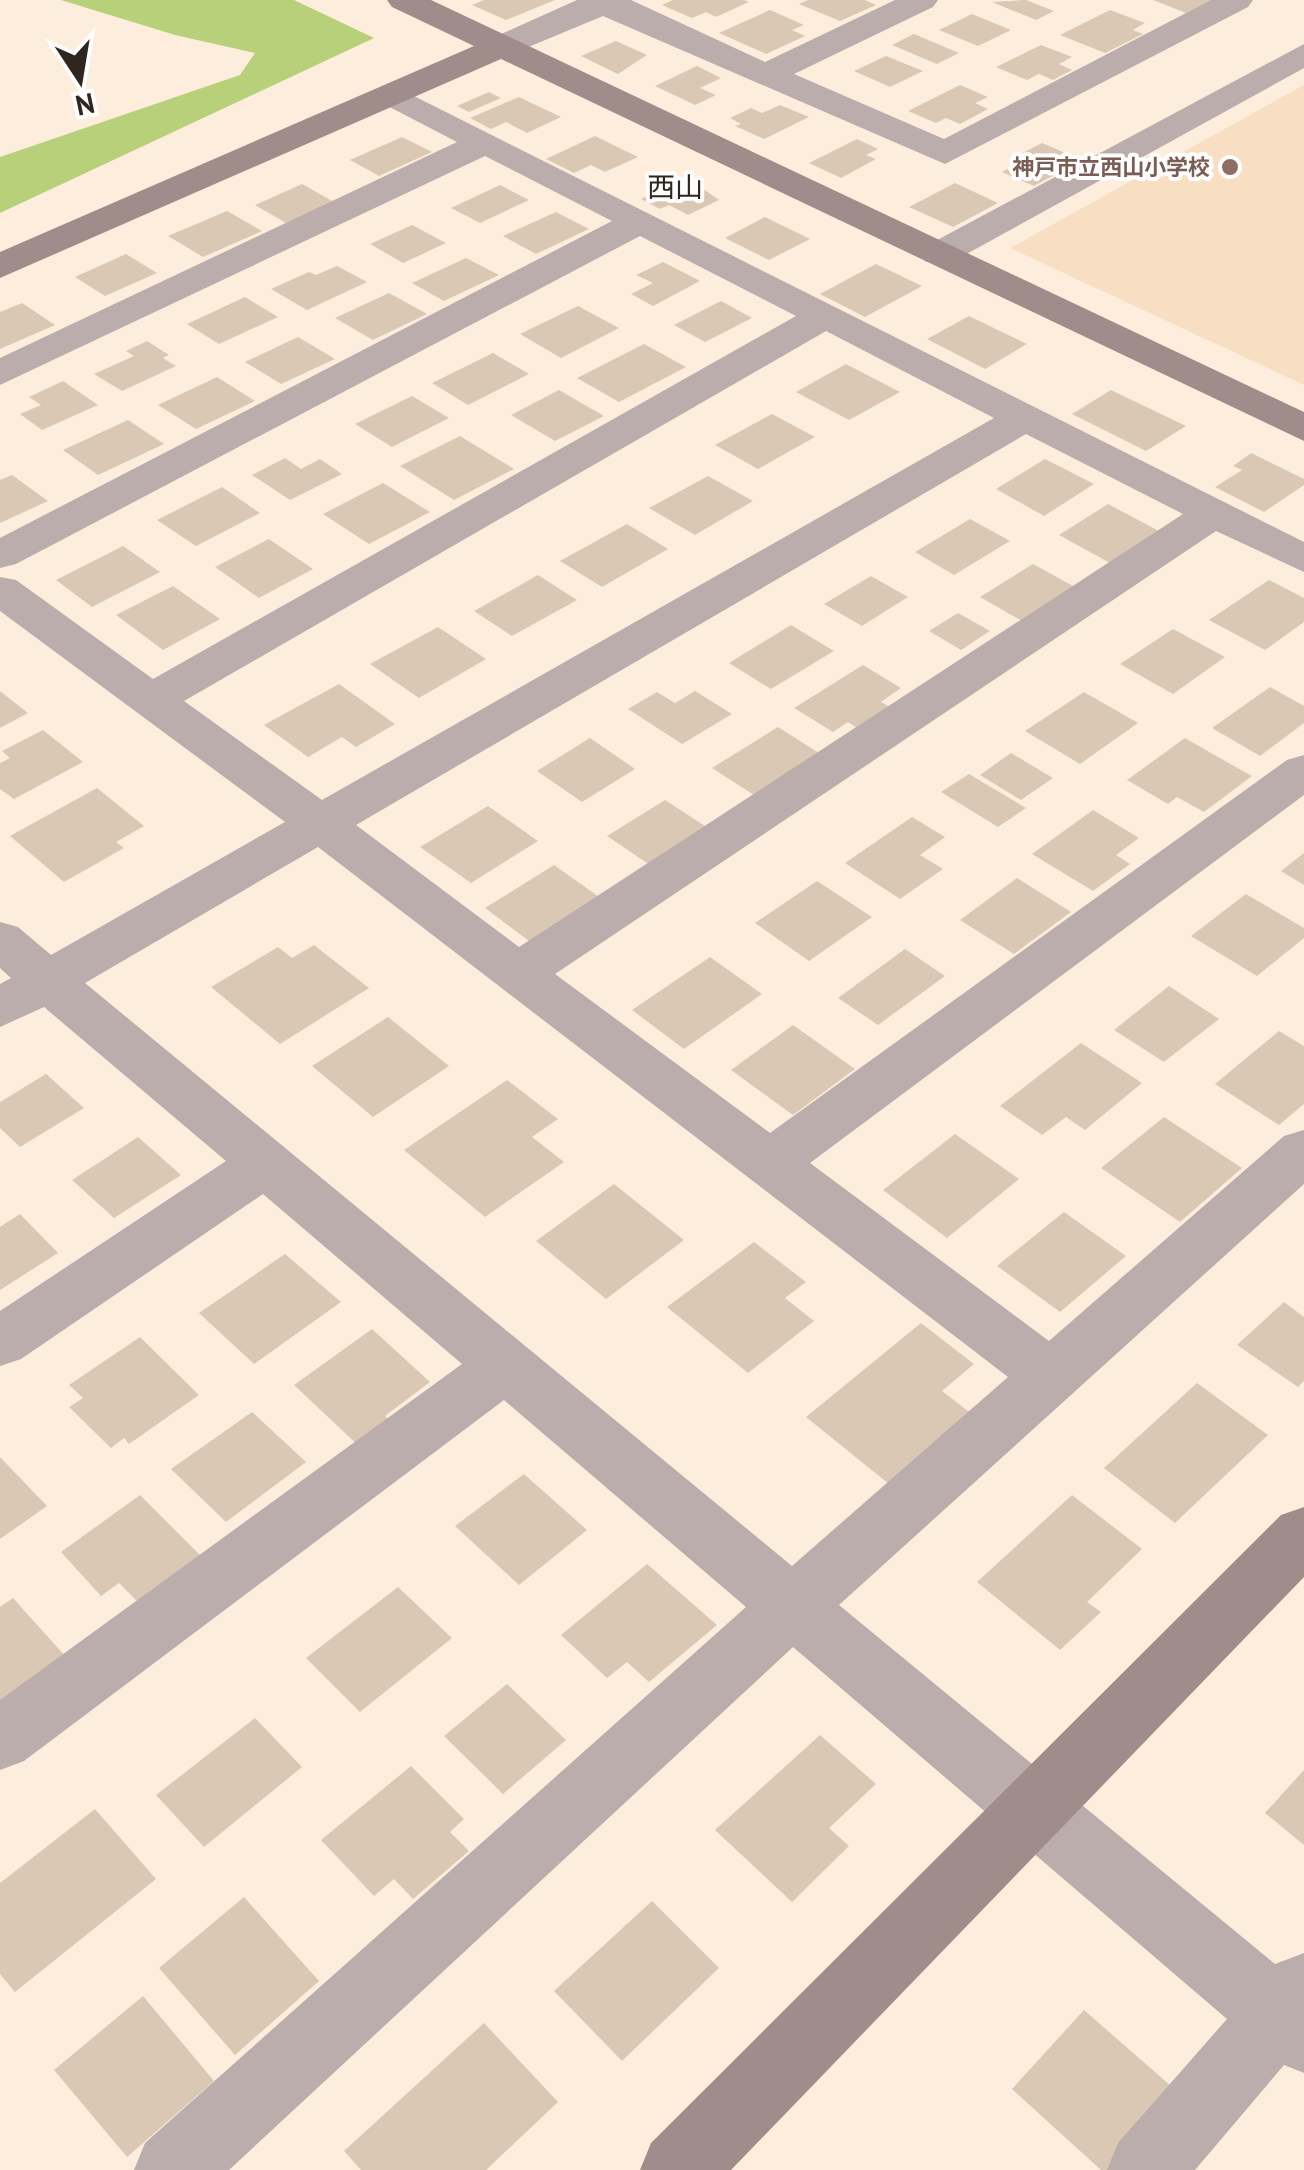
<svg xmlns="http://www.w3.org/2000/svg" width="1304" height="2170" viewBox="0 0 1304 2170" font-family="'PT Sans','Noto Sans JP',sans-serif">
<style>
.built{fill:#f8dfc4}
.green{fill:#b8d07a}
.building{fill:#dbc8b4}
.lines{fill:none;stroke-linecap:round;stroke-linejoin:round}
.street{fill:#baadac;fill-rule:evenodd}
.secondary{fill:#a08c8b;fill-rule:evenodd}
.education-dot{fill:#8d6e63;stroke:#fdfdfd;stroke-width:4}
.labels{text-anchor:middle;stroke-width:8;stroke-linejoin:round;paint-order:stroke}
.far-education-label{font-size:22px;font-weight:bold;fill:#785e54;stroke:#fdfdfd;text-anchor:end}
.far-quarter-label{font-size:28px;fill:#2e261f;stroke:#fdfdfd}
</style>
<rect width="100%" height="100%" fill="#fdeddc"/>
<path class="built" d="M1304,85V385L1010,248Z"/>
<path class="green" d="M61,0H294L374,38L0,213V157L240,75L255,53L175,35Z"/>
<path class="building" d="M484,0H555L506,20L472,5Z
M673,0H744L749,2L716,17L706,12L692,18L662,5Z
M808,0H865L876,5L840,21L799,4Z
M1026,0L1054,11L1036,20L992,2Z
M1153,0H1212L1186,13Z
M770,10L804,25L792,30L805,36L766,54L719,33Z
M1110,10L1145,23L1133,30L1143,34L1105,53L1060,35Z
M972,14L1011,30L978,46L939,30Z
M914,34L959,53L937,64L892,45Z
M616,41L647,55L618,74L581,56Z
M1041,45L1072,57L1059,64L1072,70L1053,80L1039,74L1027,80L996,67Z
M886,56L923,71L890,87L854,71Z
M697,66L721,78L700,88L716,95L695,105L655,86Z
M960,85L988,97L975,103L988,109L960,124L946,118L936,123L908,111Z
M489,92L501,98L469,112L457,106Z
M519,97L561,117L527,133L506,122L491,129L470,118Z
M780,105L809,117L764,139L735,126L741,124L730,118L751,108L762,113Z
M595,136L638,157L605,172L591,165L574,173L546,159Z
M402,137L432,152L379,176L350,160Z
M857,139L878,149L866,155L876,159L841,178L809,163Z
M1042,143L1082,160L1034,186L1002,172L1019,163L1011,159Z
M686,177L719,200L688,215L669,205L660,209L641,199Z
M955,183L998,203L953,227L909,207Z
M302,184L334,202L286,223L255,205Z
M500,185L529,200L480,223L451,208Z
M227,211L262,231L203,257L168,236Z
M556,212L589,229L536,254L503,236Z
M765,217L810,239L769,260L725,238Z
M412,225L446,243L403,263L370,244Z
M126,254L157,273L105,296L75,277Z
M466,258L499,275L444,301L412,283Z
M663,262L700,281L653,306L631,294L653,283L636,275Z
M876,264L922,286L865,317L820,294Z
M337,266L367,282L307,310L271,289L309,272L316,275Z
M389,293L427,314L373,340L335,318Z
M245,297L278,317L219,344L187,324Z
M721,301L752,318L705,342L674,325Z
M22,303L55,325L0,349V312Z
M578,306L619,328L561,358L520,334Z
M969,316L1027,344L985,369L927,339Z
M298,337L335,359L281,384L245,362Z
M147,341L169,355L163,358L176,366L122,391L94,374L134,356L126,351Z
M644,344L686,367L619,402L577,378Z
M493,353L529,374L468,405L432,383Z
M846,364L900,392L849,420L796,392Z
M217,377L255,401L196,429L158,405Z
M63,381L98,405L42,430L20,414L41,405L29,397Z
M559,390L604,416L555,441L511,415Z
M1111,390L1186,426L1146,451L1072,414Z
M412,396L449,418L392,447L355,424Z
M772,414L815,437L758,469L715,445Z
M128,420L164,444L98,475L63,450Z
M460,436L514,469L454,500L400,466Z
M1251,453L1304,479V485L1264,512L1215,487L1242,470L1233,466Z
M285,458L301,469L320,459L342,474L290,500L252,475Z
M1045,459L1094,484L1044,516L996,489Z
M12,475L48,501L0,523V480Z
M708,476L753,501L695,535L649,508Z
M383,483L430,512L369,544L323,514Z
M222,487L260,513L196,546L157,520Z
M1108,504L1159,531L1110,563L1059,535Z
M970,519L1010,541L954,575L915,552Z
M627,524L668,549L602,587L560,561Z
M269,539L313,569L259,598L215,567Z
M123,546L160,572L92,607L56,580Z
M1033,564L1075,587L1022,621L980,597Z
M538,575L577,600L512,636L474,611Z
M871,576L908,597L862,626L824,604Z
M1269,580L1304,598V622L1265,650L1209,620Z
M173,586L220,619L163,650L116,615Z
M958,613L990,631L961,650L929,631Z
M791,625L834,651L771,689L729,663Z
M438,627L486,659L419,698L370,664Z
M1173,629L1225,657L1173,694L1120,664Z
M863,665L901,688L881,702L895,710L862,731L848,722L833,732L794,708Z
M339,684L395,724L356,747L342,737L308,757L264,725Z
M1270,687L1304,706V723L1260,756L1212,728Z
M0,691L28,713L0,728Z
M695,691L732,714L682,744L628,709L657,692L675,703Z
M1084,692L1138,723L1080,764L1025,731Z
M778,727L819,753L754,795L712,768Z
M43,730L83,762L14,799L0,789V763L10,758L2,751Z
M590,738L635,769L582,802L537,771Z
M1185,738L1225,761L1252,776L1204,812L1177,797L1168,804L1127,780Z
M1011,753L1053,778L1021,800L980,775Z
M969,774L1026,808L998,827L941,792Z
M97,788L144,826L116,842L124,848L64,882L10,836Z
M665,800L708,828L650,865L607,836Z
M488,806L538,841L471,883L420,847Z
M1093,810L1139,838L1116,855L1130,864L1093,891L1032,854Z
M912,817L945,837L920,855L943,869L900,899L845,863Z
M1304,853V885L1281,871Z
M554,865L602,899L533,944L485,908Z
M1017,878L1071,912L1014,954L960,920Z
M817,881L872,917L809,961L755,923Z
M1246,894L1304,928V938L1257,976L1191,936Z
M314,945L369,988L280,1044L211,987L278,947L292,958Z
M905,949L945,976L878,1025L838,998Z
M710,957L762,994L684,1049L632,1010Z
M1169,986L1219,1019L1164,1062L1114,1030Z
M388,1017L449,1066L373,1117L312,1066Z
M793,1025L855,1069L793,1115L731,1070Z
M1279,1031L1304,1046V1104L1279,1125L1215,1084Z
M1081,1043L1142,1083L1085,1130L1066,1117L1042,1135L1000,1106Z
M46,1074L84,1108L20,1147L0,1128V1102Z
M507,1080L558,1119L532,1137L564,1162L485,1217L404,1150Z
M1164,1117L1242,1168L1180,1222L1101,1168Z
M955,1134L1019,1179L947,1238L883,1190Z
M138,1137L181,1175L114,1218L72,1180Z
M614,1184L684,1240L606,1299L536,1241Z
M1064,1212L1126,1256L1060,1312L997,1266Z
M20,1214L58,1253L0,1290V1227Z
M754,1242L806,1282L785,1298L814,1321L748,1373L667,1307Z
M285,1254L341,1302L254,1364L199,1313Z
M1284,1302L1304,1317V1381L1298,1387L1237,1345Z
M921,1323L974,1364L942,1391L972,1414L889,1484L806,1417Z
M372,1329L430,1382L385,1416L395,1424L362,1449L294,1385Z
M140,1337L199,1395L129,1444L124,1438L111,1448L69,1407L83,1398L69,1385Z
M1197,1383L1268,1435L1175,1523L1104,1468Z
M252,1412L306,1462L226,1522L171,1469Z
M0,1457L47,1506L0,1539Z
M524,1474L587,1530L519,1585L455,1526Z
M140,1495L203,1558L140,1604L119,1583L101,1596L61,1552Z
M1072,1495L1142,1549L1087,1602L1101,1612L1060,1650L977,1582Z
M647,1564L717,1625L649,1682L627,1662L607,1678L561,1635Z
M398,1587L452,1638L360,1712L306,1658Z
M13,1598L66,1657L0,1706V1607Z
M507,1684L566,1740L503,1794L444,1736Z
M255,1718L302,1767L204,1847L156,1795Z
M820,1735L876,1784L829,1828L849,1846L792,1902L715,1830Z
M411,1766L464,1819L450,1832L469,1851L413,1899L394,1879L374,1896L321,1840Z
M1304,1770V1845L1265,1813Z
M95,1809L156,1879L15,1992L0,1974V1883Z
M244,1897L319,1981L235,2055L159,1968Z
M652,1901L719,1968L622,2061L554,1991Z
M143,1996L214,2081L127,2157L54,2070Z
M1084,2010L1179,2093L1111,2170H1101L1012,2089Z
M484,2023L558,2102L486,2170H361L344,2151Z"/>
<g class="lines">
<path class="street" d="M577,0H631L765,62L895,0H938L933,7L794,74L944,139L1211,0H1253L1248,7L945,164L603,16L514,53H490L485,46L490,39Z
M1304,44V68L952,262H926L920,254L926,246Z
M392,85L1304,542V572L1216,531L555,974L770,1133L1287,760L1304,755V795L810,1163L1049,1341L1284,1136L1304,1130V1184L839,1605L1275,1964L1304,1953V2073L1284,2065L1195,2170H1107L1118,2143L1227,2019L793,1647L229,2170H134L145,2143L746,1607L504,1400L24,1761L0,1770V1700L462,1364L263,1194L21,1359L0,1366V1311L226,1161L44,1007L0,1027V984L11,978L0,968V922L18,927L51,955L285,822L0,611V577L16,580L153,679L796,316L640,236L16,564L0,568V538L612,221L485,156L0,385V358L457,142L380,102L375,95L380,88ZM826,331L994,418L322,800L184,701ZM1026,434L1183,514L519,947L356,825ZM318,847L1008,1377L792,1566L85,983Z"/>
<path class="secondary" d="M387,0H431L1304,412V441L501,59L0,278V252L474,46L392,7Z
M1304,1507V1577L731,2170H640L651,2143L1281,1515Z"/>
</g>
<circle class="education-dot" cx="1230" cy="167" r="10"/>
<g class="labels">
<g class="far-education-label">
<text x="1210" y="175">神戸市立西山小学校</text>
</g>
<g class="far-quarter-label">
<text x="675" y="197">西山</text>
</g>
</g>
<g transform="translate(80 80) rotate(168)" stroke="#fdfdfd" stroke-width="8" paint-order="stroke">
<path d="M0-8L18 38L0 25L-18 38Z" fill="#2e261f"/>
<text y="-15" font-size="28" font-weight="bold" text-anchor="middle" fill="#2e261f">N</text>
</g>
</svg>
